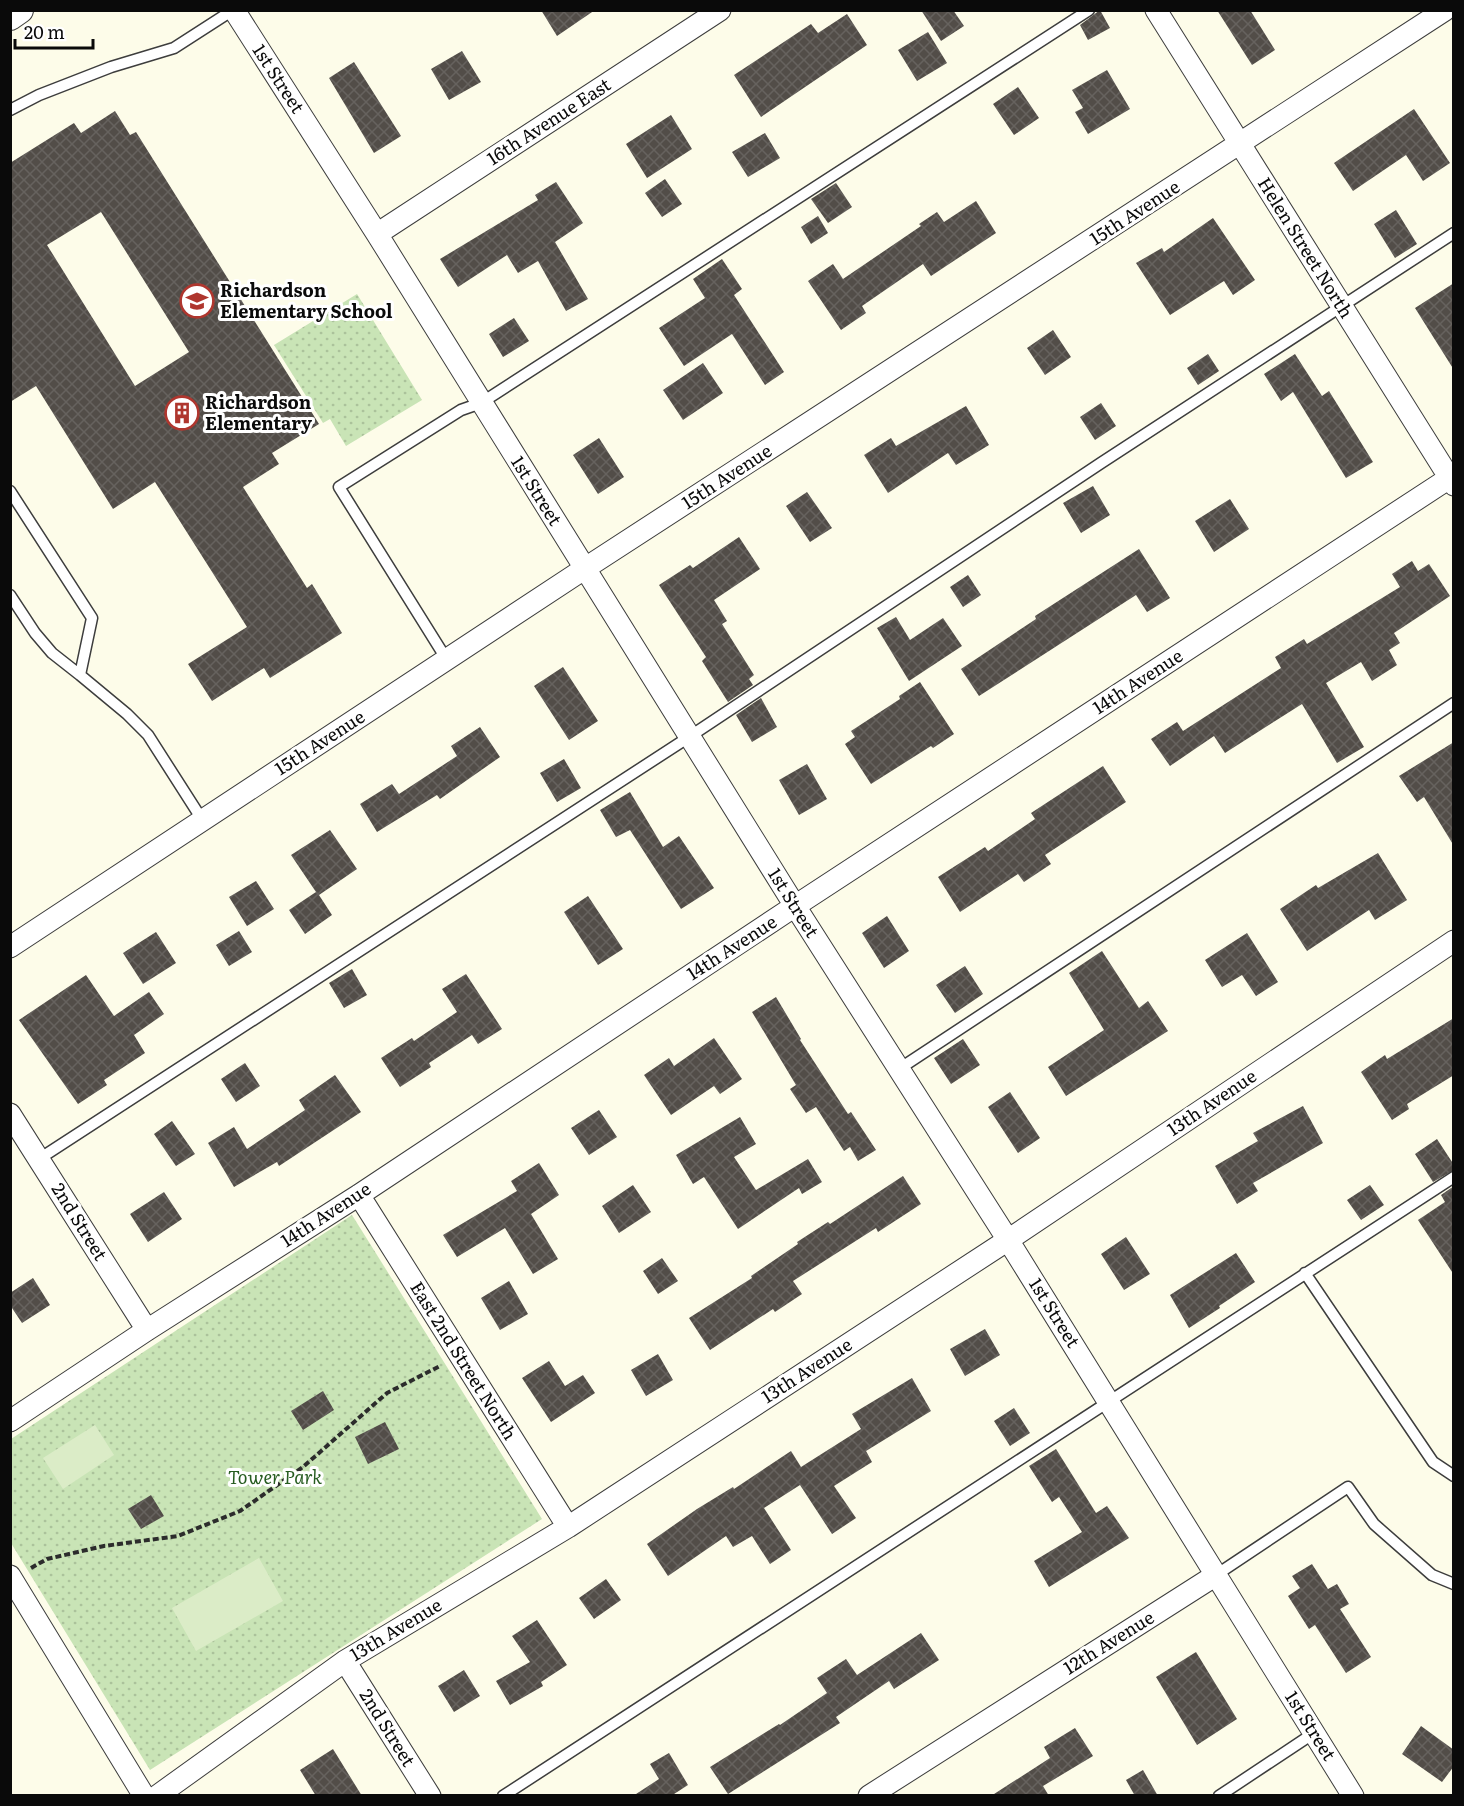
<svg xmlns="http://www.w3.org/2000/svg" width="1464" height="1806" viewBox="0 0 1464 1806" font-family="Literata,serif">
<style>
.park{fill:url(#park-dots)}
.pitch{fill:#dbecc7}
.building{fill:url(#building-cross-hatch);fill-rule:evenodd}
.lines{fill:none;stroke-linecap:round;stroke-linejoin:round}
.service-casing{stroke:#3d3d3d;stroke-width:13}
.minor-casing{stroke:#3d3d3d;stroke-width:23}
.tertiary-casing{stroke:#3d3d3d;stroke-width:28}
.path{stroke:#2c2c2c;stroke-width:4;stroke-dasharray:6 3;stroke-linecap:butt}
.service{stroke:#fff;stroke-width:10}
.minor{stroke:#fff;stroke-width:21}
.tertiary{stroke:#fff;stroke-width:26}
.labels{text-anchor:middle;stroke-width:6;stroke-linejoin:round;paint-order:stroke}
.street-label{font-size:18px;fill:#0a0a0a;stroke:#fff}
.poi-label{font-size:18px;font-weight:bold;fill:#0a0a0a;stroke:#fff;text-anchor:start}
.park-label{font-size:18px;font-style:italic;fill:#265c20;stroke:#fff}
</style>
<defs>
<pattern id="park-dots" width="8" height="8" patternUnits="userSpaceOnUse" patternTransform="scale(1.5)"><rect width="8" height="8" fill="#c9e4b6"/><path d="M2 2h.1M6 6h.1" fill="none" stroke="#abc29b" stroke-width="1.8" stroke-linecap="round"/></pattern>
<pattern id="building-cross-hatch" width="8" height="8" patternUnits="userSpaceOnUse" patternTransform="scale(1.5)"><rect width="8" height="8" fill="#524d48"/><path d="M0 0l8 8M0 8l8-8" fill="none" stroke="#66625e"/></pattern>
</defs>
<rect width="100%" height="100%" fill="#fdfce9"/>
<path class="park" d="M357,294L422,400L346,446L330,419L323,423L274,345Z
M352,1215L542,1519L150,1770L11,1543V1439Z"/>
<path class="pitch" d="M95,1425L114,1455L63,1489L43,1458Z
M259,1558L283,1601L196,1651L172,1608Z"/>
<path class="building" d="M541,10H595L557,36Z
M921,10H953L964,26L941,41Z
M1100,10L1110,28L1088,40L1080,25Z
M1217,10H1250L1275,50L1252,65Z
M847,14L867,45L761,117L734,75L811,24L818,33Z
M928,32L947,63L917,81L898,50Z
M462,51L481,82L449,100L431,69Z
M354,62L401,136L374,153L329,78Z
M1107,70L1130,109L1088,134L1075,112L1083,108L1072,90Z
M1018,87L1039,118L1014,135L993,104Z
M1414,109L1450,163L1423,181L1406,155L1353,191L1334,163Z
M115,111L130,135L136,132L319,424L272,453L279,464L243,487L307,588L312,584L342,633L270,678L264,668L212,701L188,664L247,627L155,482L113,509L36,386L10,402V163L74,123L81,133ZM101,212L189,352L135,386L47,245Z
M671,115L692,149L647,178L626,144Z
M765,133L780,158L748,177L732,152Z
M665,179L682,204L662,217L645,193Z
M556,182L583,223L555,242L588,299L566,311L538,261L518,273L507,255L458,287L440,259L538,200L535,195Z
M836,183L852,207L828,223L811,199Z
M976,201L996,233L931,276L923,264L862,306L866,313L841,330L808,281L833,264L843,279L921,226L919,224L937,212L944,222Z
M1396,210L1417,244L1395,258L1374,224Z
M818,216L828,233L811,244L801,227Z
M1213,218L1255,280L1233,295L1224,281L1170,315L1136,263L1162,248L1164,252Z
M722,259L742,289L734,295L784,372L765,385L732,334L684,366L659,328L705,298L693,279Z
M1454,283V370L1415,308Z
M514,318L529,341L503,357L489,334Z
M1053,330L1071,357L1045,375L1027,348Z
M1208,354L1219,371L1198,385L1187,368Z
M1295,354L1322,396L1329,391L1373,462L1346,478L1293,392L1281,401L1264,374Z
M703,363L723,393L683,420L663,390Z
M1101,403L1116,426L1095,440L1080,417Z
M966,406L989,445L956,465L948,453L888,493L864,455L891,438L896,446Z
M599,438L624,477L598,494L573,455Z
M1093,486L1110,515L1081,533L1063,503Z
M807,492L832,528L810,542L786,506Z
M1230,499L1249,529L1214,552L1195,521Z
M739,537L760,569L714,600L727,621L722,624L754,675L749,679L753,685L728,702L702,661L706,657L659,585L690,565L693,568Z
M1139,549L1170,598L1147,612L1136,595L979,696L961,669L1036,619L1035,616Z
M1412,561L1418,571L1429,564L1450,596L1394,633L1400,643L1389,650L1397,665L1372,681L1361,662L1326,683L1364,747L1337,763L1302,704L1225,753L1214,736L1170,766L1151,739L1177,722L1183,731L1281,668L1275,657L1304,639L1307,644L1400,587L1392,574Z
M968,575L981,595L963,607L950,587Z
M896,617L910,640L943,618L962,646L909,681L877,628Z
M563,667L598,721L569,740L534,686Z
M920,682L954,734L933,748L931,746L871,784L845,744L855,737L851,731L900,699L899,696Z
M761,698L777,727L752,742L736,715Z
M480,727L500,757L440,799L437,795L377,832L360,804L392,784L399,794L457,756L451,746Z
M1454,742V846L1424,797L1417,802L1399,776Z
M564,759L581,788L557,802L540,773Z
M807,764L827,799L799,815L779,780Z
M1103,766L1126,802L1045,855L1051,864L1024,882L1018,874L960,912L938,877L985,847L988,851L1035,819L1031,813Z
M630,792L663,847L679,836L714,888L681,909L630,830L616,837L600,810Z
M330,830L357,869L319,895L332,915L305,934L289,910L316,892L291,855Z
M1378,853L1407,900L1375,920L1369,910L1307,951L1280,909L1316,885L1318,888Z
M256,881L274,909L247,926L229,897Z
M588,896L623,949L598,965L564,912Z
M887,916L909,951L884,968L862,933Z
M239,931L252,952L229,966L216,945Z
M156,932L176,963L143,984L123,953Z
M1247,933L1278,982L1256,996L1242,975L1222,987L1205,960Z
M1102,951L1139,1008L1148,1001L1168,1031L1066,1096L1048,1067L1104,1030L1069,973Z
M965,966L983,994L955,1013L936,985Z
M352,969L367,995L344,1008L329,983Z
M466,974L502,1029L478,1044L472,1035L429,1063L431,1067L400,1087L381,1058L412,1038L414,1041L457,1012L442,989Z
M86,975L114,1016L149,992L164,1014L134,1035L145,1053L104,1080L107,1085L78,1104L19,1020Z
M776,997L801,1039L800,1040L848,1114L851,1112L876,1150L858,1161L850,1147L844,1151L816,1107L806,1113L790,1089L796,1085L752,1012Z
M1454,1018V1075L1407,1104L1409,1109L1392,1120L1361,1072L1385,1055L1387,1059Z
M714,1038L742,1079L720,1094L714,1086L671,1115L644,1075L669,1058L674,1066Z
M963,1039L980,1065L951,1084L934,1058Z
M245,1063L260,1086L236,1102L221,1079Z
M335,1075L361,1112L279,1166L277,1162L234,1187L208,1143L234,1127L247,1149L305,1110L299,1100Z
M1010,1092L1040,1138L1018,1153L988,1107Z
M1303,1106L1323,1143L1253,1183L1258,1191L1237,1204L1215,1166L1258,1141L1253,1133Z
M599,1110L617,1137L589,1155L571,1128Z
M740,1117L756,1144L734,1157L756,1190L808,1159L822,1182L802,1194L799,1188L738,1229L704,1177L693,1184L676,1155Z
M172,1121L195,1154L176,1166L154,1134Z
M1437,1139L1454,1165V1170L1433,1182L1415,1154Z
M539,1163L559,1195L531,1214L558,1259L533,1274L505,1228L457,1257L443,1235L517,1191L511,1181Z
M903,1176L921,1204L878,1232L876,1228L793,1281L802,1294L775,1312L773,1309L710,1350L689,1318L752,1278L751,1276L798,1244L797,1242L828,1222L830,1224Z
M633,1185L651,1212L619,1233L602,1206Z
M1370,1185L1384,1205L1361,1220L1347,1200Z
M1454,1186V1275L1418,1220L1445,1202L1441,1195Z
M164,1192L182,1219L148,1242L130,1214Z
M1126,1237L1150,1274L1124,1290L1101,1254Z
M1236,1253L1255,1282L1219,1306L1220,1308L1189,1328L1170,1295Z
M662,1258L678,1281L658,1294L643,1271Z
M33,1278L50,1305L22,1323L10,1305V1293Z
M509,1281L528,1314L500,1330L481,1298Z
M985,1329L1000,1355L965,1376L950,1349Z
M658,1354L673,1380L646,1396L631,1370Z
M549,1361L565,1386L583,1375L595,1393L551,1422L522,1378Z
M912,1378L931,1411L866,1451L872,1462L834,1486L856,1518L832,1534L800,1485L764,1508L791,1550L770,1564L752,1536L733,1547L726,1536L668,1576L647,1544L697,1509L733,1487L734,1489L791,1451L801,1467L861,1429L852,1414Z
M323,1391L334,1410L303,1430L291,1411Z
M1014,1408L1030,1433L1010,1446L994,1421Z
M385,1422L399,1449L368,1464L355,1437Z
M1056,1449L1096,1513L1107,1506L1129,1538L1049,1587L1034,1561L1082,1532L1059,1497L1052,1502L1029,1466Z
M151,1495L164,1516L141,1529L128,1509Z
M1312,1564L1328,1589L1337,1584L1349,1604L1340,1609L1371,1657L1346,1673L1315,1625L1309,1629L1288,1596L1300,1588L1292,1576Z
M606,1579L621,1600L594,1619L579,1598Z
M537,1620L567,1665L541,1682L543,1686L510,1705L496,1681L530,1662L512,1636Z
M921,1633L939,1660L894,1689L889,1681L836,1717L840,1723L728,1794L710,1767L779,1724L780,1725L827,1693L817,1678L846,1659L857,1675Z
M1196,1652L1237,1719L1197,1745L1156,1677Z
M464,1670L480,1696L454,1712L438,1686Z
M1421,1726L1454,1750V1766L1442,1782L1402,1754Z
M1075,1728L1093,1756L1043,1786L1049,1796H991L1050,1758L1044,1747Z
M333,1749L362,1796H316L300,1770Z
M669,1753L688,1785L671,1796H633L659,1779L650,1764Z
M1143,1770L1158,1796H1135L1126,1780Z"/>
<g class="lines">
<g class="service-casing">
<path id="service" d="M10,110L39,95L111,67L174,48L233,10
M10,491L92,618L80,675L127,714L148,735L203,821
M10,595L35,633L52,653L80,675
M447,660L339,487L461,410L481,403L1089,10
M899,1069L1454,703
M39,1159L689,737L1101,463L1454,233
M1305,1273L1433,1462L1454,1476
M1216,1575L1348,1487L1374,1524L1432,1575L1454,1584
M503,1796L1454,1177
M1219,1796L1314,1733"/>
</g>
<g class="minor-casing">
<path id="minor" d="M234,10L377,234L795,906L1008,1240L1353,1796
M1156,10L1454,485
M377,234L720,10
M10,947L584,569L1445,10
M10,1114L147,1330
M359,1195L568,1527
M10,1421L147,1330L359,1195L795,906L1454,475
M10,1576L144,1796
M345,1661L430,1796
M157,1796L345,1661L568,1527L1008,1240L1454,941
M869,1796L1216,1575"/>
</g>
<g class="tertiary-casing">
<path id="tertiary" d="M10,17L20,10"/>
</g>
<path class="path" d="M31,1568L47,1559L104,1546L178,1536L240,1511L303,1467L387,1393L440,1366"/>
<use href="#service" class="service"/>
<use href="#minor" class="minor"/>
<use href="#tertiary" class="tertiary"/>
</g>
<defs>
<g id="school-ring" transform="scale(1.725)"><circle r="9.5" fill="#fff" stroke="#af362e" stroke-width="1.5"/><path d="M0-5L7-2L0 1L-7-2ZM-4 1L0 2.5L4 1V4Q0 6-4 4Z" fill="#af362e"/></g>
<g id="building-ring" transform="scale(1.725)"><circle r="9.5" fill="#fff" stroke="#af362e" stroke-width="1.5"/><path d="M-4-6H4V6H1V3H-1V6H-4ZM-2.5-4.3h1.7v1.8h-1.7ZM.8-4.3h1.7v1.8H.8ZM-2.5-1h1.7V.8h-1.7ZM.8-1h1.7V.8H.8Z" fill="#af362e"/></g>
</defs>
<g fill-rule="evenodd">
<use href="#school-ring" x="197" y="301"/>
<use href="#building-ring" x="182" y="413"/>
</g>
<g class="labels">
<g class="street-label">
<text transform="translate(278 79) rotate(57)" y="6">1st Street</text>
<text transform="translate(549 122) rotate(-33)" y="6">16th Avenue East</text>
<text transform="translate(1135 213) rotate(-33)" y="6">15th Avenue</text>
<text transform="translate(1305 248) rotate(58)" y="6">Helen Street North</text>
<text transform="translate(727 477) rotate(-33)" y="6">15th Avenue</text>
<text transform="translate(536 491) rotate(58)" y="6">1st Street</text>
<text transform="translate(1138 682) rotate(-33)" y="6">14th Avenue</text>
<text transform="translate(320 743) rotate(-33)" y="6">15th Avenue</text>
<text transform="translate(793 903) rotate(58)" y="6">1st Street</text>
<text transform="translate(732 948) rotate(-33)" y="6">14th Avenue</text>
<text transform="translate(1212 1103) rotate(-34)" y="6">13th Avenue</text>
<text transform="translate(326 1215) rotate(-33)" y="6">14th Avenue</text>
<text transform="translate(79 1222) rotate(58)" y="6">2nd Street</text>
<text transform="translate(1054 1313) rotate(58)" y="6">1st Street</text>
<text transform="translate(463 1361) rotate(58)" y="6">East 2nd Street North</text>
<text transform="translate(807 1371) rotate(-33)" y="6">13th Avenue</text>
<text transform="translate(396 1630) rotate(-31)" y="6">13th Avenue</text>
<text transform="translate(1109 1643) rotate(-32)" y="6">12th Avenue</text>
<text transform="translate(1310 1726) rotate(58)" y="6">1st Street</text>
<text transform="translate(387 1728) rotate(58)" y="6">2nd Street</text>
</g>
<g class="poi-label">
<text x="220" y="297">Richardson<tspan x="220" dy="21">Elementary School</tspan></text>
<text x="205" y="409">Richardson<tspan x="205" dy="21">Elementary</tspan></text>
</g>
<g class="park-label">
<text x="275" y="1484">Tower Park</text>
</g>
</g>
<rect width="1464" height="1806" fill="none" stroke="#0a0a0a" stroke-width="24"/>
<path d="M15 39v9h78v-9" fill="none" stroke="#0a0a0a" stroke-width="3"/>
<text x="24" y="39" font-size="18" fill="#0a0a0a" stroke="#ffffff" stroke-width="4.5" paint-order="stroke">20 m</text>
</svg>
